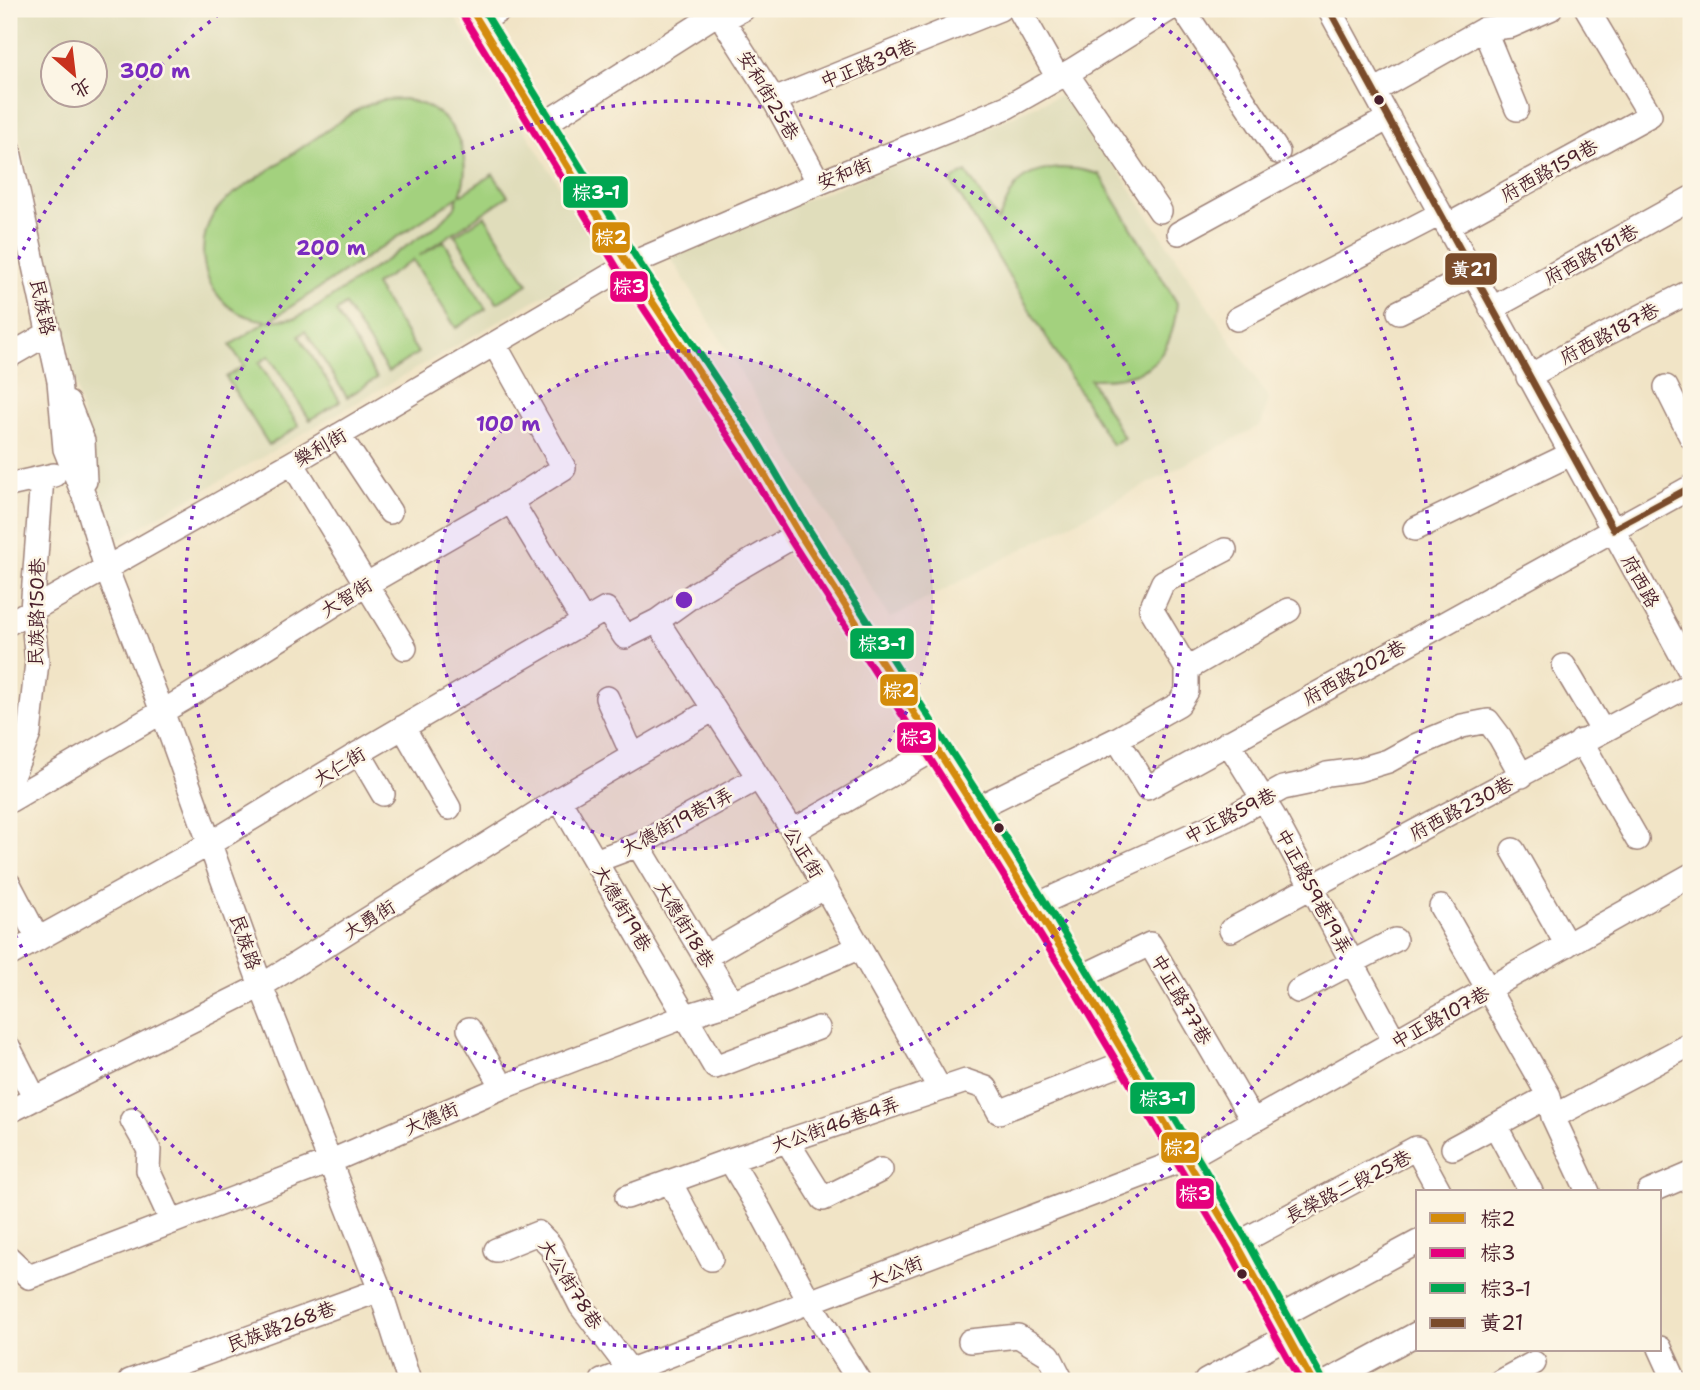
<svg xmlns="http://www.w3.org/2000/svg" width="1700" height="1390" viewBox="0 0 1700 1390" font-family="'Shantell Sans','LXGW WenKai TC',sans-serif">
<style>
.built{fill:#e0ddbb;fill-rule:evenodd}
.green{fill:#a3d17e;stroke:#767854;stroke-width:2;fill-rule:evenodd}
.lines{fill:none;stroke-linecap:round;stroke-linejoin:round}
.minor-casing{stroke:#9e8278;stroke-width:26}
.minor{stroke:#fff;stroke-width:23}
.bus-1-casing{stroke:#fcf5e5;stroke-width:12}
.bus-2-casing{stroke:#fcf5e5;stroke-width:12}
.bus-3-casing{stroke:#fcf5e5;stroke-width:12}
.bus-4-casing{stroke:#fcf5e5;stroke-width:12}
.bus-1{stroke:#d48b09;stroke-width:7}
.bus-2{stroke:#e5007d;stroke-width:7}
.bus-3{stroke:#00a651;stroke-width:7}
.bus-4{stroke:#7a4b2a;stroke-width:7}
.ring{fill:none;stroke:#7b2cbf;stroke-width:3.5;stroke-dasharray:3.5 7}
.bus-dot{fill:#4a1f2b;stroke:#fcf5e5;stroke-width:2.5}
.labels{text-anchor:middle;stroke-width:5;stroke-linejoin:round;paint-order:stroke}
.street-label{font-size:19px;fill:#4a1f2b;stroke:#fcf5e5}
.centre{fill:#7b2cbf;stroke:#fcf5e5;stroke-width:3.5}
.ring-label{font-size:21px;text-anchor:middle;font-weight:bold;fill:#7b2cbf;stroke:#fcf5e5;stroke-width:5;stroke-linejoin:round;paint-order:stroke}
.line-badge{stroke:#fcf5e5;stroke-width:2.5}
.badge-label{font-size:19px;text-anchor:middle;font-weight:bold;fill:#fff}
</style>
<rect width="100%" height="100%" fill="#fcf5e5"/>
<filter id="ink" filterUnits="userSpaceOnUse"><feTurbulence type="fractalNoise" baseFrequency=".0143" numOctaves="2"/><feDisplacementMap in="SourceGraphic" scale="14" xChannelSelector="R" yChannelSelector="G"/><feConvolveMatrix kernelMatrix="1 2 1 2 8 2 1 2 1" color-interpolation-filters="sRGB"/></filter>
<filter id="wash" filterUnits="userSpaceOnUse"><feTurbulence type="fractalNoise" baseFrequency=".00686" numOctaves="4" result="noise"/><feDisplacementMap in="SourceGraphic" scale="28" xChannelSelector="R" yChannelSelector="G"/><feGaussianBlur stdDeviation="1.57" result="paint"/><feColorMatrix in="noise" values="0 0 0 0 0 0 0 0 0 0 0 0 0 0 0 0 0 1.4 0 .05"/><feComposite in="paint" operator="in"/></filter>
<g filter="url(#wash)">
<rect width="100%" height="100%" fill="#f1e4c6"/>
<path class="built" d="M9,9H450L605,260L112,543L9,92ZM52,52H94V94H52Z
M1067,92L1269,399L1261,425L890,618L668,253L953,143Z"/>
<path class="green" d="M405,99C412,102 420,103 426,106C460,122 472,162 460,195L493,174L508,196L419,256L444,241L486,309L456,328L413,260L375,285L418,353L388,372L345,305L336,312L377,378L347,397L305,331L299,336L340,401L310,420L269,356L259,363L299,426L269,445L226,377L244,366L230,345L267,321C254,319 242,316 231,308C199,285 193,234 221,205C225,200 232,195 238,191L360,108L382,100ZM458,197L455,207L439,224L317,307L296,318L269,321Z
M1059,168L1077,169L1099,174L1177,303C1172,360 1147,381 1090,379L1124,438L1112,445L951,181L966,172L998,221C1015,185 1015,173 1059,168Z
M485,216L528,284L497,303L455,235Z"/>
</g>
<g filter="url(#ink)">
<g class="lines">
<g class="minor-casing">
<path id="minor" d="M471,9L541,126L628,265L749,448L799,533L975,809L1079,978L1237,1244L1312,1381
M716,9L774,100L819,183
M1019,9L1058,78
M1183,9L1278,152
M1329,9L1691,673
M722,20L743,9
M479,23L501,9
M1484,29L1517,109
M1067,74L1160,211
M1374,91L1484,29L1511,26L1550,9
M774,100L1000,9
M541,126L718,13
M9,151L59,381L65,449L86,501L106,568L162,711L261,986L380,1290L409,1381
M1447,226L1650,115L1587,9
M1179,233L1389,118
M1491,309L1691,198
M1399,312L1473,275
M1237,319L1440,214
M9,356L49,333
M1528,377L1581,347L1691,291
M1666,387L1691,437
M68,403L83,441L85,481
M339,435L390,512
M292,463L405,648
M9,485L54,475
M511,501L583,621
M1415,529L1571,454
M657,621L793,831L940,1089
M9,623L292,463L628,265L819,183L1007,107L1074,69L1170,9
M1564,666L1602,730
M1187,669L1289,610
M607,698L633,756
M403,727L449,808
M1117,739L1147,788L1691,487
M1581,741L1637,839
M1228,742L1273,815L1395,1042
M359,753L383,794
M9,784L29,734L37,662L32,610L42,478
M559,799L715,1067L818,1028
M9,801L184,699L367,584L511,501L564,468L495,345
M975,809L1117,739L1179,704L1187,691V669L1151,609L1163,582L1225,550
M793,831L935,749
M638,845L732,1002
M1513,850L1567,945
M595,861L638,845L758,778
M9,884L38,939
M1034,906L1227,819L1283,788L1307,783L1327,774L1358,770L1388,761L1417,745L1462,726L1488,721L1500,737L1522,776
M1441,907L1549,1096L1553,1117L1588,1192
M1231,930L1691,684
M9,955L211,843L359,753L606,609L625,637L657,621L696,593L799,533
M705,957L825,887
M1079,978L1150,944L1253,1121
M1298,991L1395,940
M469,1029L503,1087
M9,1048L35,1099
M14,1109L261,986L559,799L714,709
M1553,1117L1691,1044
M132,1120L149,1150L148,1170L172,1222
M1495,1125L1531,1192
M787,1141L823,1199L881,1170
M1453,1148L1549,1096
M730,1160L761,1212L810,1303L859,1381
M670,1182L711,1259
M1649,1192L1691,1174
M627,1197L730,1160L966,1081L986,1088L999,1112L1129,1061
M1237,1244L1416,1148L1440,1192
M496,1250L538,1233L550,1245L581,1306L638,1381
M9,1258L29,1277L329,1162L503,1087L686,1016L732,1002L858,948
M1277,1318L1418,1242
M970,1341L1018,1336L1049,1355L1062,1381
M1660,1348L1675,1381
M130,1381L380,1290
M602,1381L1187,1158L1691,875
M1206,1381L1286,1337
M1329,1381L1418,1333
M1501,1381L1534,1363"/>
</g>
<use href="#minor" class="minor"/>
<g class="bus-1-casing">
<path id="bus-1" d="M471,9L628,265L749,448L799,533L975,809L1079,978L1237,1244L1312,1381"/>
</g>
<g class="bus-2-casing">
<path id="bus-2" d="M462,14L619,271L740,454L790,539L966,815L1070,983L1228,1249L1300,1381"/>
</g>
<g class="bus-3-casing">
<path id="bus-3" d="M483,9L637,259L758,442L808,528L984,803L1088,972L1246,1239L1321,1376"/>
</g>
<g class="bus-4-casing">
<path id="bus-4" d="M1329,9L1613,529
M1613,529L1691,487"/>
</g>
<use href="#bus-1" class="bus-1"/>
<use href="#bus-2" class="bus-2"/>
<use href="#bus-3" class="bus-3"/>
<use href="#bus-4" class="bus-4"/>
</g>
</g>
<circle cx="684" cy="600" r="249" fill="#7b2cbf" fill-opacity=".12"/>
<g class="ring">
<circle cx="684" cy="600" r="249"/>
<circle cx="684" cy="600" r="499"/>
<path d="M9 278A748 748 0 0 1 223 11M1145 11A748 748 0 1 1 9 922"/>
</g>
<g class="bus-dot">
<circle cx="1379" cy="100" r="6"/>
<circle cx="999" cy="828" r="6"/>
<circle cx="1242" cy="1274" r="6"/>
</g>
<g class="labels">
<g class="street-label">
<text transform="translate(868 63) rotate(-22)" y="7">中正路39巷</text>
<text transform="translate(769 95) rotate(59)" y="7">安和街25巷</text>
<text transform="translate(1549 170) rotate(-29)" y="7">府西路159巷</text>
<text transform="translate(844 173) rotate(-21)" y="7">安和街</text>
<text transform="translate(1591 254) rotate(-29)" y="7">府西路181巷</text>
<text transform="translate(43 307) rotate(78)" y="7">民族路</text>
<text transform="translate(1609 333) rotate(-28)" y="7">府西路187巷</text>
<text transform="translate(320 447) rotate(-30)" y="7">樂利街</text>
<text transform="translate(1641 581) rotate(61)" y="7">府西路</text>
<text transform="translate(346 597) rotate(-32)" y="7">大智街</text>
<text transform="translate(36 612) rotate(-89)" y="7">民族路150巷</text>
<text transform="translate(1354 672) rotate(-29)" y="7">府西路202巷</text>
<text transform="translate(339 766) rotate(-31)" y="7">大仁街</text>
<text transform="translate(1461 808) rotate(-28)" y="7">府西路230巷</text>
<text transform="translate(1230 815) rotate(-27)" y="7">中正路59巷</text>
<text transform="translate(677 821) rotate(-28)" y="7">大德街19巷1弄</text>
<text transform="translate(804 852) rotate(59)" y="7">公正街</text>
<text transform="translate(1314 891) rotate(62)" y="7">中正路59巷19弄</text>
<text transform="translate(623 908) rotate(60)" y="7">大德街19巷</text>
<text transform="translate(369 919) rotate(-32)" y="7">大勇街</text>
<text transform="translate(685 924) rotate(59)" y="7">大德街18巷</text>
<text transform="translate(246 942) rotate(71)" y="7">民族路</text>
<text transform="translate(1182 999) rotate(60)" y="7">中正路77巷</text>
<text transform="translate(1440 1017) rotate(-29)" y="7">中正路107巷</text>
<text transform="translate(431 1118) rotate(-23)" y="7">大德街</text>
<text transform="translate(835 1124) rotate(-19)" y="7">大公街46巷4弄</text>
<text transform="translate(1348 1186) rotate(-27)" y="7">長榮路二段25巷</text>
<text transform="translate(895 1271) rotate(-21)" y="7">大公街</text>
<text transform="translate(571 1284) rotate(58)" y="7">大公街78巷</text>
<text transform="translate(281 1326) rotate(-20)" y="7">民族路268巷</text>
</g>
</g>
<circle cx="684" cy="600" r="10" class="centre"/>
<g class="ring-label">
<text x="155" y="78">300 m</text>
<text x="331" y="255">200 m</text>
<text x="508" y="431">100 m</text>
</g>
<g class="line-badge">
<rect x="562" y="175" width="67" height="34" rx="7" fill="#00a651"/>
<rect x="591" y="221" width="40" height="33" rx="7" fill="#d48b09"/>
<rect x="1444" y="252" width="54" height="34" rx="7" fill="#7a4b2a"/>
<rect x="609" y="270" width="40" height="33" rx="7" fill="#e5007d"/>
<rect x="849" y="627" width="66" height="33" rx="7" fill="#00a651"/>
<rect x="879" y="673" width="40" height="34" rx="7" fill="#d48b09"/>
<rect x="896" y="721" width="41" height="33" rx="7" fill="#e5007d"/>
<rect x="1129" y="1081" width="67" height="34" rx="7" fill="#00a651"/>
<rect x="1160" y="1131" width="40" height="33" rx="7" fill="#d48b09"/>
<rect x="1175" y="1177" width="40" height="33" rx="7" fill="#e5007d"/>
</g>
<g class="badge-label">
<text x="596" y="199">棕3-1</text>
<text x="611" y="244">棕2</text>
<text x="1471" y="276">黃21</text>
<text x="629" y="293">棕3</text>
<text x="882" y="650">棕3-1</text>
<text x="899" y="697">棕2</text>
<text x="916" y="744">棕3</text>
<text x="1163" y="1105">棕3-1</text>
<text x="1180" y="1154">棕2</text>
<text x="1195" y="1200">棕3</text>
</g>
<rect width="1700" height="1390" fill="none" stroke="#fcf5e5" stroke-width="35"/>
<rect x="1416" y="1190" width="245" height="161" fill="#fcf5e5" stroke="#b59f9b" stroke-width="2"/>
<rect x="1430" y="1213" width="35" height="10" fill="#d48b09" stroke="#b59f9b" stroke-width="2"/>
<text x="1480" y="1226" font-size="21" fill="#4a1f2b">棕2</text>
<rect x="1430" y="1248" width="35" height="10" fill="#e5007d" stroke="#b59f9b" stroke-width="2"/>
<text x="1480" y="1260" font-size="21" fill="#4a1f2b">棕3</text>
<rect x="1430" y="1283" width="35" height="10" fill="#00a651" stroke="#b59f9b" stroke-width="2"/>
<text x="1480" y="1296" font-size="21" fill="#4a1f2b">棕3-1</text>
<rect x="1430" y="1318" width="35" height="10" fill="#7a4b2a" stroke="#b59f9b" stroke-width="2"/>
<text x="1480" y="1330" font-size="21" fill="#4a1f2b">黃21</text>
<g transform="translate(74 74) rotate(152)"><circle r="33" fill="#fcf5e5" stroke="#b59f9b" stroke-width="2"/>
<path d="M0-5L12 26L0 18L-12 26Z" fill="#c8321e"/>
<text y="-10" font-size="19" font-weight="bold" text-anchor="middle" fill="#4a1f2b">北</text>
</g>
</svg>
